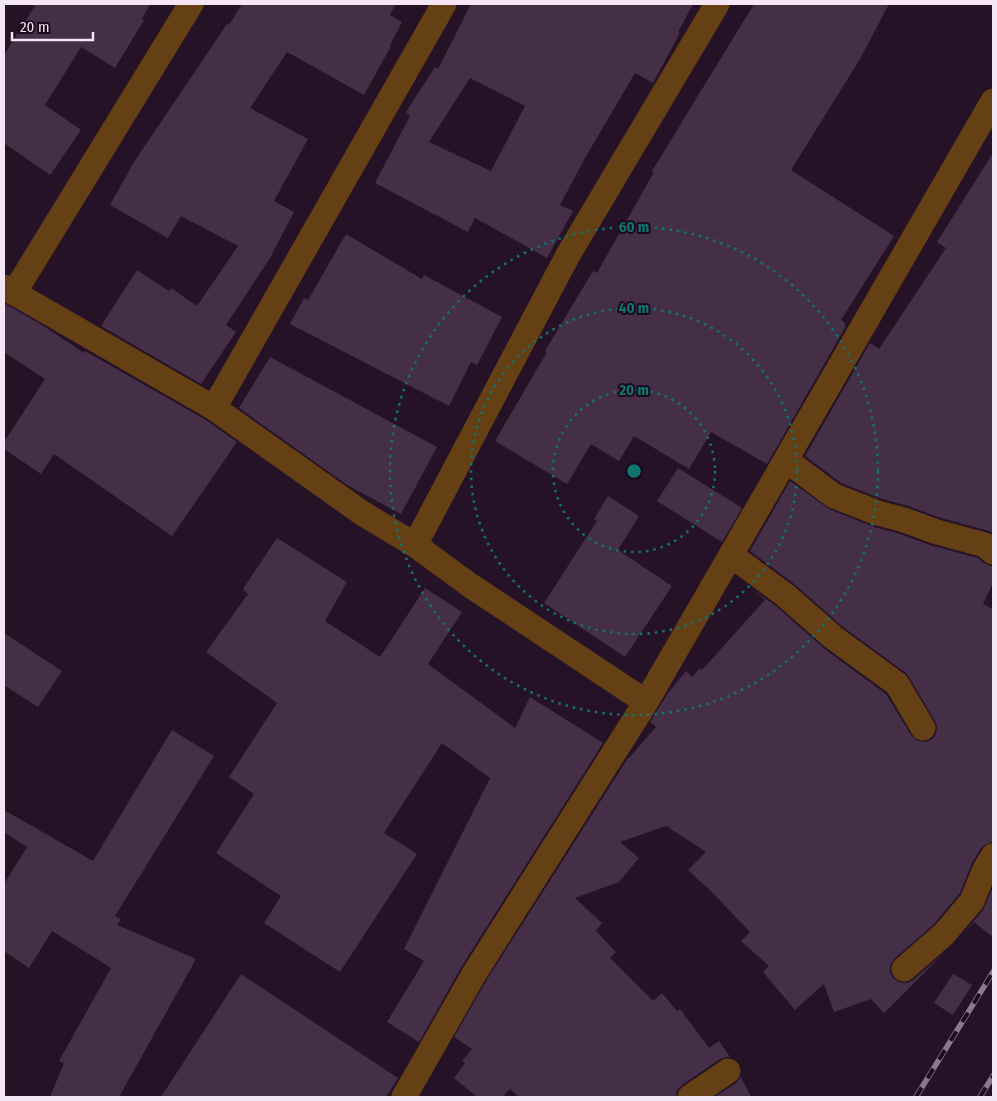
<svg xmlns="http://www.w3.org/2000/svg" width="997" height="1101" viewBox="0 0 997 1101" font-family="'Fira Sans Condensed',sans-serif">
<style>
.building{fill:#452f46;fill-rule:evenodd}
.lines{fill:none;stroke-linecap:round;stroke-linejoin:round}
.street{stroke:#644014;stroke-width:25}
.rail-casing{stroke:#8a798a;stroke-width:5.5}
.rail{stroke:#1c091d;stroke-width:4;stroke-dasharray:11;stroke-linecap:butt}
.ring{fill:none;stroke:#0f766e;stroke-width:2.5;stroke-dasharray:2.5 5}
.centre{fill:#0f766e;stroke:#1c091d;stroke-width:2.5}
.ring-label{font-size:15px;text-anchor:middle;font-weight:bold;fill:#0f766e;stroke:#1c091d;stroke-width:4;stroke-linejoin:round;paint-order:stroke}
</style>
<rect width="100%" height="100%" fill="#261226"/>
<path class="building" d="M36,4H150L142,19L144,20L115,68L81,47L45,105L81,130L50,175L4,143V55Z
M242,4H396L390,15L402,22L390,45L391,46L364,95L287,52L250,108L308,139L274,201L294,212L270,258L226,325L236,332L201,384L101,326L137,270L169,291L171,288L197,306L238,246L181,216L168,238L110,205L134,162L227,24L229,25Z
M471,4H693L678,32L680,33L653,83L635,73L585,158L560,205L573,211L547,258L475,218L468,232L375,183L410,116L406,112L435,67L438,69ZM470,78L525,106L491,171L429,142Z
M754,4H889L860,59L791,170L894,236L841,320L845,323L844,325L846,326L767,464L711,432L689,469L634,436L619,461L591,444L567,484L495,441L547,352L545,351L593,271L597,273L654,172L652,171Z
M993,153V533L989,531L941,518L908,506L882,499L841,483L805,456L870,343L879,349L946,248L937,242Z
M346,234L422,279L424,275L502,317L477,365L471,362L449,406L290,324L304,298L308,300Z
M4,303L42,325L84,353L85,351L206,420L237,442L172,536L54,454L41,474L4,449V442L45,379L4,352Z
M270,357L437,447L401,514L347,485L239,408Z
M678,468L742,508L722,542L657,501Z
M790,481L829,509L874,527L900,534L933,546L978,558L984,563L990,566H993V583L983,604L993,609V842L986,844L981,848L972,863L960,893L934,924L894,959L890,965V972L893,978L899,982L907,983L913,980L942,955L884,1013L871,999L834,1012L824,984L795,1010L763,972L769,966L741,941L750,932L706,886V887L688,870L706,852L666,826L620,842L639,858L619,882L575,898L602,923L596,931L616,952L610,958L653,1001L662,993L677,1011L680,1009L709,1048L719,1041L730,1057H726L720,1059L682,1085L677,1090L676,1097H519L510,1089L502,1097H477L454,1078L465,1063L462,1061L472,1049L454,1037L486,981L628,758H629L656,727L650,722L668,693L686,671L692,677L700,668L702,670L765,600L753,590L776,606L826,650L886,694L911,735L916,740L924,742L931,740L936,735L937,727L935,721L909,677L906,673L843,627L794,584L750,551Z
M608,496L639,516L618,550L672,586L625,657L544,603L597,521L594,519Z
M277,538L347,582L325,621L380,657L425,588L462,612L428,664L515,728L530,697L603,743L462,966L419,1042L387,1022L424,961L404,949L490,778L442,743L384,833L417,854L340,972L264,923L281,896L216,853L254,794L229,777L277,703L206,652L248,594L243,589Z
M4,633L62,671L38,707L4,685Z
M172,730L214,756L115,916L121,919L117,925L196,959L119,1097H50L64,1063L59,1061L111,968L52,931L29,968L4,951V884L27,847L4,832V810L93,861Z
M993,887V937L974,922L963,934L983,910Z
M241,974L398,1078L386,1097H161Z
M953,974L972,985L953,1015L934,1003Z
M741,1077L751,1097H715L736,1083Z"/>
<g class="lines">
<path class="street" d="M4,287L214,408L362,513L415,545L471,586L646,702
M14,293L191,4
M214,408L444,4
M786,460L834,496L878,513L904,520L937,532L985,545L993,552
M415,545L568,255L717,4
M731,555L785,595L834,638L897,684L923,728
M904,969L944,934L972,901L985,869L993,856
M404,1097L474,974L646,702L993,101
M690,1097L728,1071"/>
<g class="rail-casing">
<path id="rail" d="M916,1097L993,972
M980,1097L993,1076"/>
</g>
<use href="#rail" class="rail"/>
</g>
<g class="ring">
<circle cx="634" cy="471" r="81"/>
<circle cx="634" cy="471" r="163"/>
<circle cx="634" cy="471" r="244"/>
</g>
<circle cx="634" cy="471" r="8" class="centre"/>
<g class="ring-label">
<text x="634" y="232">60 m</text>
<text x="634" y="313">40 m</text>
<text x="634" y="395">20 m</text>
</g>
<rect width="997" height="1101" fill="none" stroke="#f4e6f4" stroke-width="10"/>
<path d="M12 32v8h81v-8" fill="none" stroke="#f4e6f4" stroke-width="2.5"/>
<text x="20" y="32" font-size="15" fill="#f4e6f4" stroke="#1c091d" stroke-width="4" paint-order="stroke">20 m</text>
</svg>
